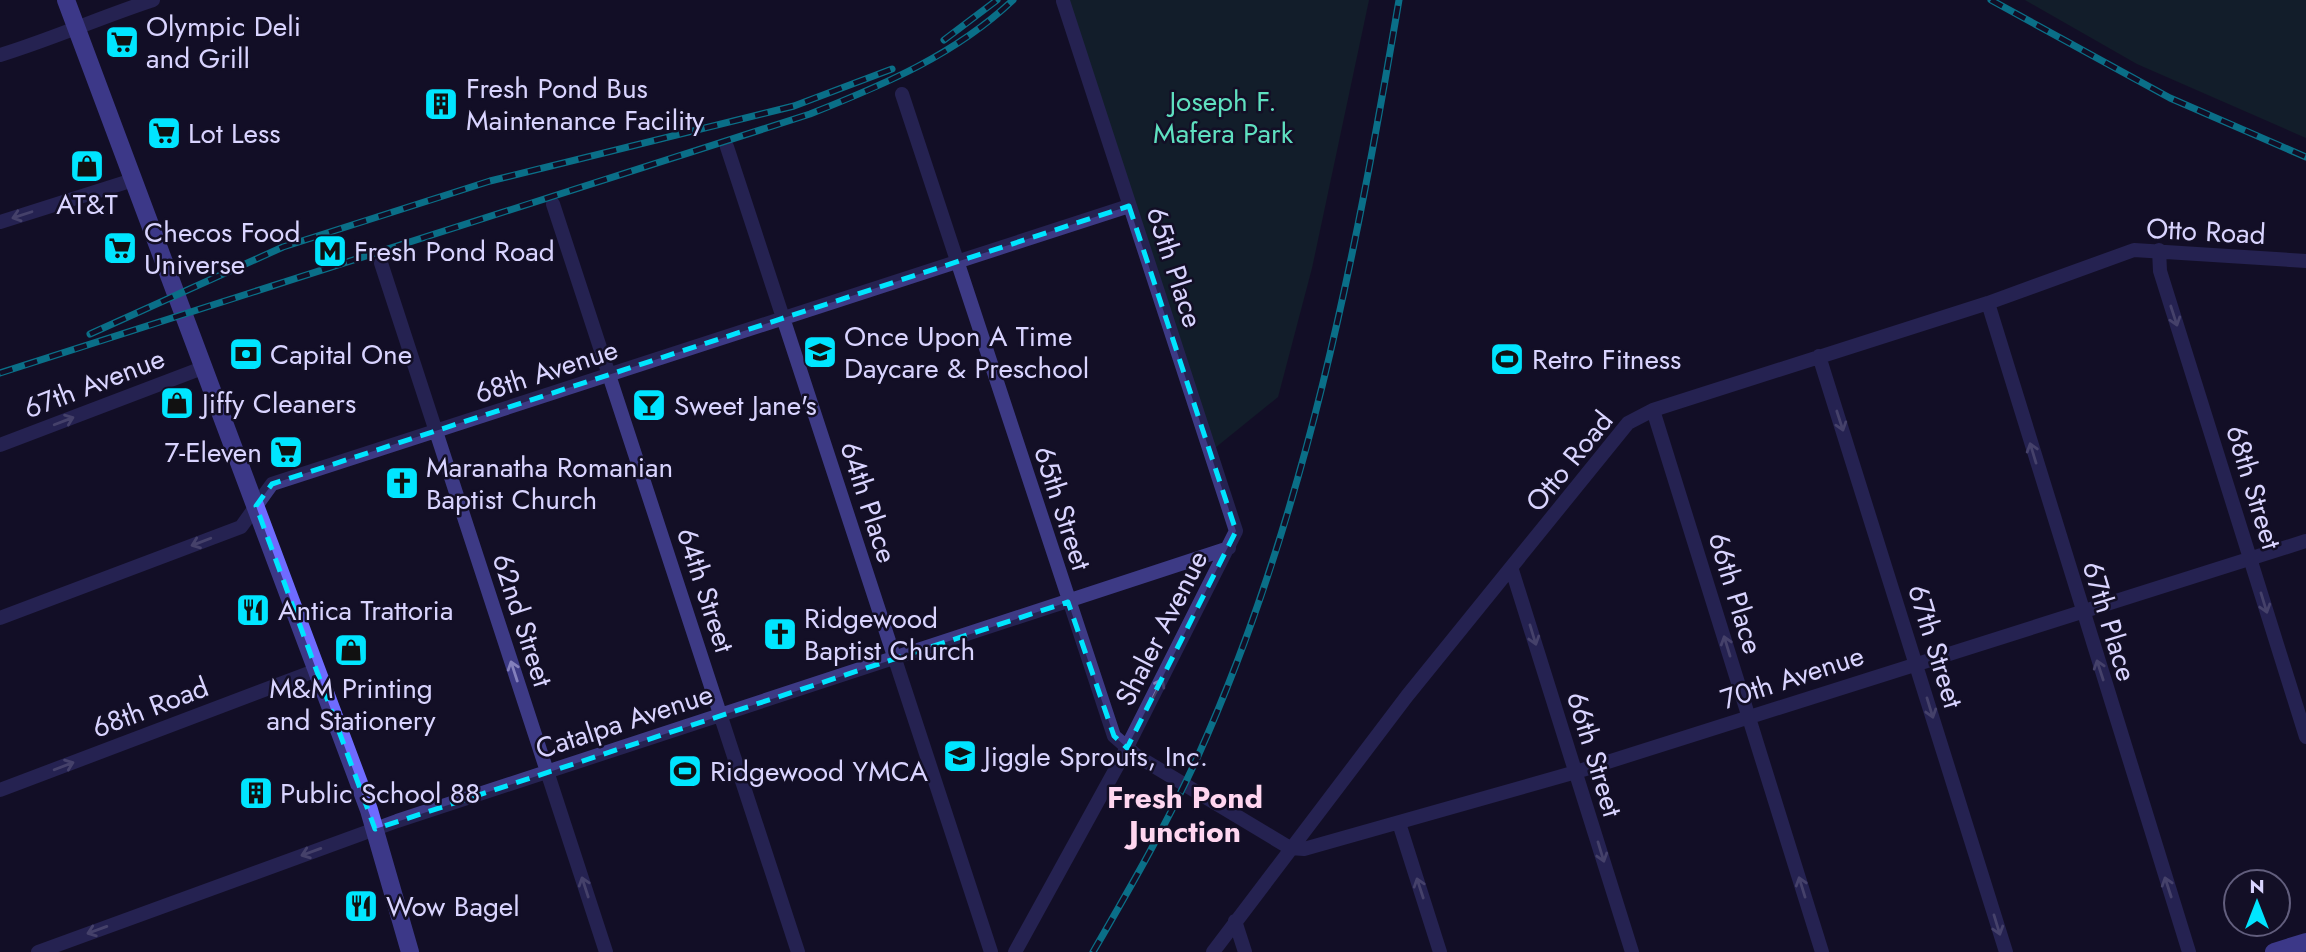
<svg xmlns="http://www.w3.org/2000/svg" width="2306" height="952" viewBox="0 0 2306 952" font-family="Jost,sans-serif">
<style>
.green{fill:#12302f}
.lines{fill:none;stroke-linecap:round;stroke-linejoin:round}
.minor{stroke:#3d3a85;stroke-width:14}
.secondary{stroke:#6f6bff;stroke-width:18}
.rail-casing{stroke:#00e5ff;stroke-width:7}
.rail{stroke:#130f26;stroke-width:4.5;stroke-dasharray:13;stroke-linecap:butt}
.oneway{stroke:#837fbc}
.marked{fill:none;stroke:#00e5ff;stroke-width:5;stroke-dasharray:14 9;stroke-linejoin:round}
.labels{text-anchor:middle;stroke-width:5;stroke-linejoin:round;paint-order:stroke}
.poi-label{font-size:28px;fill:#d9d4ff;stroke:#130f26;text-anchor:start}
.park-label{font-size:28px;fill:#5fe0c0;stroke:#130f26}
.street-label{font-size:28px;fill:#d9d4ff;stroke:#130f26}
.neighbourhood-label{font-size:30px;font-weight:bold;fill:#ffd6f0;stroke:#130f26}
</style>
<rect width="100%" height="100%" fill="#130f26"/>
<path class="green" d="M1061,0H1369L1312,268L1278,397L1210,452Z
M2025,0H2306V138L2137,64Z"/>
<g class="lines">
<path class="minor" d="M0,55C52,39 101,17 153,0
M902,94L1114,736L1137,756L1290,848L1304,849L1576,772L2306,541
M727,147L991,952
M553,204L798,952
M0,222L133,180
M2159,250L2160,271L2306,737
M381,263L606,952
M1988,303L2189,952
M1819,356L2006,952
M1653,410L1822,952
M0,445L205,367
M1512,570L1632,952
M0,618L241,527L272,484L1129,206
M0,790L317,670
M1399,823L1440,952
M1235,921L1245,952
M38,952L397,821L1229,548
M1015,952L1119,763L1236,531L1063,1
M1213,952L1407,696L1628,423L1653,410L1988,303L2134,250L2306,261"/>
<path class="secondary" d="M66,0L369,810L410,952
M2274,952L2306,942"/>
<g class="rail-casing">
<path id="rail" d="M1991,0L2170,98L2306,157
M944,40L997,0
M90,334L283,247L490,181L794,106L892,69
M0,373L810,114C883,85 955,55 1013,0
M1093,952C1130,888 1167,824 1198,756C1306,516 1355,258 1399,0"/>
</g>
<use href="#rail" class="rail"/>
</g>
<defs><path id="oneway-shaft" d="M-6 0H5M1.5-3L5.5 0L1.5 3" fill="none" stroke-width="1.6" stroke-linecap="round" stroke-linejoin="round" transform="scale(1.75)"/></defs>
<g class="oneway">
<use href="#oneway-shaft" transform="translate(22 215) rotate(162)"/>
<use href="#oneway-shaft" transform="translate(2174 316) rotate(72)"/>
<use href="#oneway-shaft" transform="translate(64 421) rotate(-21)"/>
<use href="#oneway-shaft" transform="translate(1840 421) rotate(72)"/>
<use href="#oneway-shaft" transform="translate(2033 453) rotate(-107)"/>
<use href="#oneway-shaft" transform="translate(201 542) rotate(159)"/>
<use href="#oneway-shaft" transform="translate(2264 603) rotate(73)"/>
<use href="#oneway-shaft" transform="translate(1533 635) rotate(73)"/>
<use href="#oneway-shaft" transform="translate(1727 646) rotate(-107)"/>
<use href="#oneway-shaft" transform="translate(2100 670) rotate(-108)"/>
<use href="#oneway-shaft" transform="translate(514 671) rotate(-108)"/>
<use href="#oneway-shaft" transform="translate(1158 688) rotate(-63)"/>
<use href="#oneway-shaft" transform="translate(1930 708) rotate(73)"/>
<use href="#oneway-shaft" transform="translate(64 766) rotate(-21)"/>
<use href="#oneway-shaft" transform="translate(311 852) rotate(160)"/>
<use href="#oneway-shaft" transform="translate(1601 852) rotate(73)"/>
<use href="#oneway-shaft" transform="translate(585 887) rotate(-108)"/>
<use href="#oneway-shaft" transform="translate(1802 887) rotate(-107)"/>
<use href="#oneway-shaft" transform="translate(2168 887) rotate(-108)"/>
<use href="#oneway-shaft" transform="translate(1420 888) rotate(-108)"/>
<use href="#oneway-shaft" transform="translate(1997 925) rotate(73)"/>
<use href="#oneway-shaft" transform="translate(97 930) rotate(160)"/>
</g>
<path d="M0 0H2306V952H0ZM1129,206L1236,531L1127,748L1114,736L1068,602L375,829L256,506L272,484Z" fill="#130f26" fill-opacity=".55" fill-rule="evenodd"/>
<path class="marked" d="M1129,206L1236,531L1127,748L1114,736L1068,602L375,829L256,506L272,484Z"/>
<defs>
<g id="supermarket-square" transform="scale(1.75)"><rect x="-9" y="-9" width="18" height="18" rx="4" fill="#00e5ff" stroke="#130f26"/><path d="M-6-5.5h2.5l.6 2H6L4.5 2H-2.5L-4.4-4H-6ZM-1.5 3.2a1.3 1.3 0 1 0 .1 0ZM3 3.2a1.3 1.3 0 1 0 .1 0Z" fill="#111"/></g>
<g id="building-square" transform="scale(1.75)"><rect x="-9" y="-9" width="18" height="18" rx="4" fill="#00e5ff" stroke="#130f26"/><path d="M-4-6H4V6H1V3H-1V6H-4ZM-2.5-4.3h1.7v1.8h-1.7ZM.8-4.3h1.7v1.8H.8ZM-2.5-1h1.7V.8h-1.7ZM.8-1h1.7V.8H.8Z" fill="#111"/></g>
<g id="shop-square" transform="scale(1.75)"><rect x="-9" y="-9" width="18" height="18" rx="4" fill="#00e5ff" stroke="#130f26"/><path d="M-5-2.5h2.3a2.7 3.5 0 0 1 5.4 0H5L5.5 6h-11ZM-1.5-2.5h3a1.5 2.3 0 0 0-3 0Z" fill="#111"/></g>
<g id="metro-square" transform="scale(1.75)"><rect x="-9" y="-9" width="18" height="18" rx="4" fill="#00e5ff" stroke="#130f26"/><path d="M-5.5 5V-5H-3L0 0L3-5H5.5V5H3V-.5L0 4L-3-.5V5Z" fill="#111"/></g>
<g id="school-square" transform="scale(1.75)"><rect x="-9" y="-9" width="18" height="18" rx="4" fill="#00e5ff" stroke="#130f26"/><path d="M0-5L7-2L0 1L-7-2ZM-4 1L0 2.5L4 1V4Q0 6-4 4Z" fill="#111"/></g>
<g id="bank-square" transform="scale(1.75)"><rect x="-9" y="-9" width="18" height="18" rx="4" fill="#00e5ff" stroke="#130f26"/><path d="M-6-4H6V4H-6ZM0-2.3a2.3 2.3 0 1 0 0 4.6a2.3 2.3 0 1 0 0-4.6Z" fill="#111"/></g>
<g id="stadium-square" transform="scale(1.75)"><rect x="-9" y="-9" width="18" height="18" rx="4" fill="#00e5ff" stroke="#130f26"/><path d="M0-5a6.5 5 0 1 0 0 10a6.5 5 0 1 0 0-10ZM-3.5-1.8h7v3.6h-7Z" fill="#111"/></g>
<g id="bar-square" transform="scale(1.75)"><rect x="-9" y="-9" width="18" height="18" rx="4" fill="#00e5ff" stroke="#130f26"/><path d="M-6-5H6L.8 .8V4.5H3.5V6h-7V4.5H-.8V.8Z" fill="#111"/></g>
<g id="church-square" transform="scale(1.75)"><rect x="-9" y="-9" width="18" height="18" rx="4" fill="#00e5ff" stroke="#130f26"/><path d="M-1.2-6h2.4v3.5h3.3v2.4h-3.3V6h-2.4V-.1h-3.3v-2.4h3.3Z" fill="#111"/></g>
<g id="restaurant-square" transform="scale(1.75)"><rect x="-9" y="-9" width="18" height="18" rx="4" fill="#00e5ff" stroke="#130f26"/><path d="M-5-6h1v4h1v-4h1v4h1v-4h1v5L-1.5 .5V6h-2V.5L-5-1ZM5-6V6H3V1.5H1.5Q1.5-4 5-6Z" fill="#111"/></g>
</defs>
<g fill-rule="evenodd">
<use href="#supermarket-square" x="122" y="42"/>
<use href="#building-square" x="441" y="104"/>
<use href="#supermarket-square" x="164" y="133"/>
<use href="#shop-square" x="87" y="166"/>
<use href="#supermarket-square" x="120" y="248"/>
<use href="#metro-square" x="330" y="251"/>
<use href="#school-square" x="820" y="352"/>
<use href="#bank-square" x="246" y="354"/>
<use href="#stadium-square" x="1507" y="359"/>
<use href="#shop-square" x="177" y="403"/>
<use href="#bar-square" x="649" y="405"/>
<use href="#supermarket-square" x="286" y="452"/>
<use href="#church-square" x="402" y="483"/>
<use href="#restaurant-square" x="253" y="610"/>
<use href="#church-square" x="780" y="634"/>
<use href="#shop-square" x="351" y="650"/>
<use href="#school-square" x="960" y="756"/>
<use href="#stadium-square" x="685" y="771"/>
<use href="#building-square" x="256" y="793"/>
<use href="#restaurant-square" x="361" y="906"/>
</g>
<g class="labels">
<g class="poi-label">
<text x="146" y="36">Olympic Deli<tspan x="146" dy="32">and Grill</tspan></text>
<text x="466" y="98">Fresh Pond Bus<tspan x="466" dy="32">Maintenance Facility</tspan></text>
<text x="188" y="143">Lot Less</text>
<text x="87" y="214" text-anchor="middle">AT&amp;T</text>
<text x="144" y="242">Checos Food<tspan x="144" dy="32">Universe</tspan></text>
<text x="354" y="261">Fresh Pond Road</text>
<text x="844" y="346">Once Upon A Time<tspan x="844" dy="32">Daycare &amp; Preschool</tspan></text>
<text x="270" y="364">Capital One</text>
<text x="1532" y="369">Retro Fitness</text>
<text x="202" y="413">Jiffy Cleaners</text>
<text x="674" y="415">Sweet Jane's</text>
<text x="262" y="462" text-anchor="end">7-Eleven</text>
<text x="426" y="477">Maranatha Romanian<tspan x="426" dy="32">Baptist Church</tspan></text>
<text x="278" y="620">Antica Trattoria</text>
<text x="804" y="628">Ridgewood<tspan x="804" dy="32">Baptist Church</tspan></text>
<text x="351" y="698" text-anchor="middle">M&amp;M Printing<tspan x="351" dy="32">and Stationery</tspan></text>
<text x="984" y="766">Jiggle Sprouts, Inc.</text>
<text x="710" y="781">Ridgewood YMCA</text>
<text x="280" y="803">Public School 88</text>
<text x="386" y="916">Wow Bagel</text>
</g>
<g class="park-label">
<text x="1223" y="111">Joseph F.<tspan x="1223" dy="32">Mafera Park</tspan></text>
</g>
<g class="street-label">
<text transform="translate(2206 231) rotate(3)" y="10">Otto Road</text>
<text transform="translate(1175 267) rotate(72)" y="10">65th Place</text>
<text transform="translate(546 371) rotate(-18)" y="10">68th Avenue</text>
<text transform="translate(94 383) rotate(-21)" y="10">67th Avenue</text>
<text transform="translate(1569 461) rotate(-51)" y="10">Otto Road</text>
<text transform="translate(2254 487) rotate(73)" y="10">68th Street</text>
<text transform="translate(869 502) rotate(72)" y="10">64th Place</text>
<text transform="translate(1063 508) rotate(72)" y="10">65th Street</text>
<text transform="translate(706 590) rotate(72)" y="10">64th Street</text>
<text transform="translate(1736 593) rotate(73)" y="10">66th Place</text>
<text transform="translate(523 620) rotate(72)" y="10">62nd Street</text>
<text transform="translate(2110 621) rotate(73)" y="10">67th Place</text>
<text transform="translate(1161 628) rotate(-63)" y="10">Shaler Avenue</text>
<text transform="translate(1936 646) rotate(73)" y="10">67th Street</text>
<text transform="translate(1792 677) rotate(-18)" y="10">70th Avenue</text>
<text transform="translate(150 707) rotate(-21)" y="10">68th Road</text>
<text transform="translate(624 721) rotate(-18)" y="10">Catalpa Avenue</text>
<text transform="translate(1595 754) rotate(73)" y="10">66th Street</text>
</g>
<g class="neighbourhood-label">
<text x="1185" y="808">Fresh Pond<tspan x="1185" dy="34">Junction</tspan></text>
</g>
</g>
<g transform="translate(2257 903)"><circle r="33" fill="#130f26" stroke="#625e7d" stroke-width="2"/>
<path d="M0-5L12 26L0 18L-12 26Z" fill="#00e5ff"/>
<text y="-10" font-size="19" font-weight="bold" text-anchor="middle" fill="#d9d4ff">N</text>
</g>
</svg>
